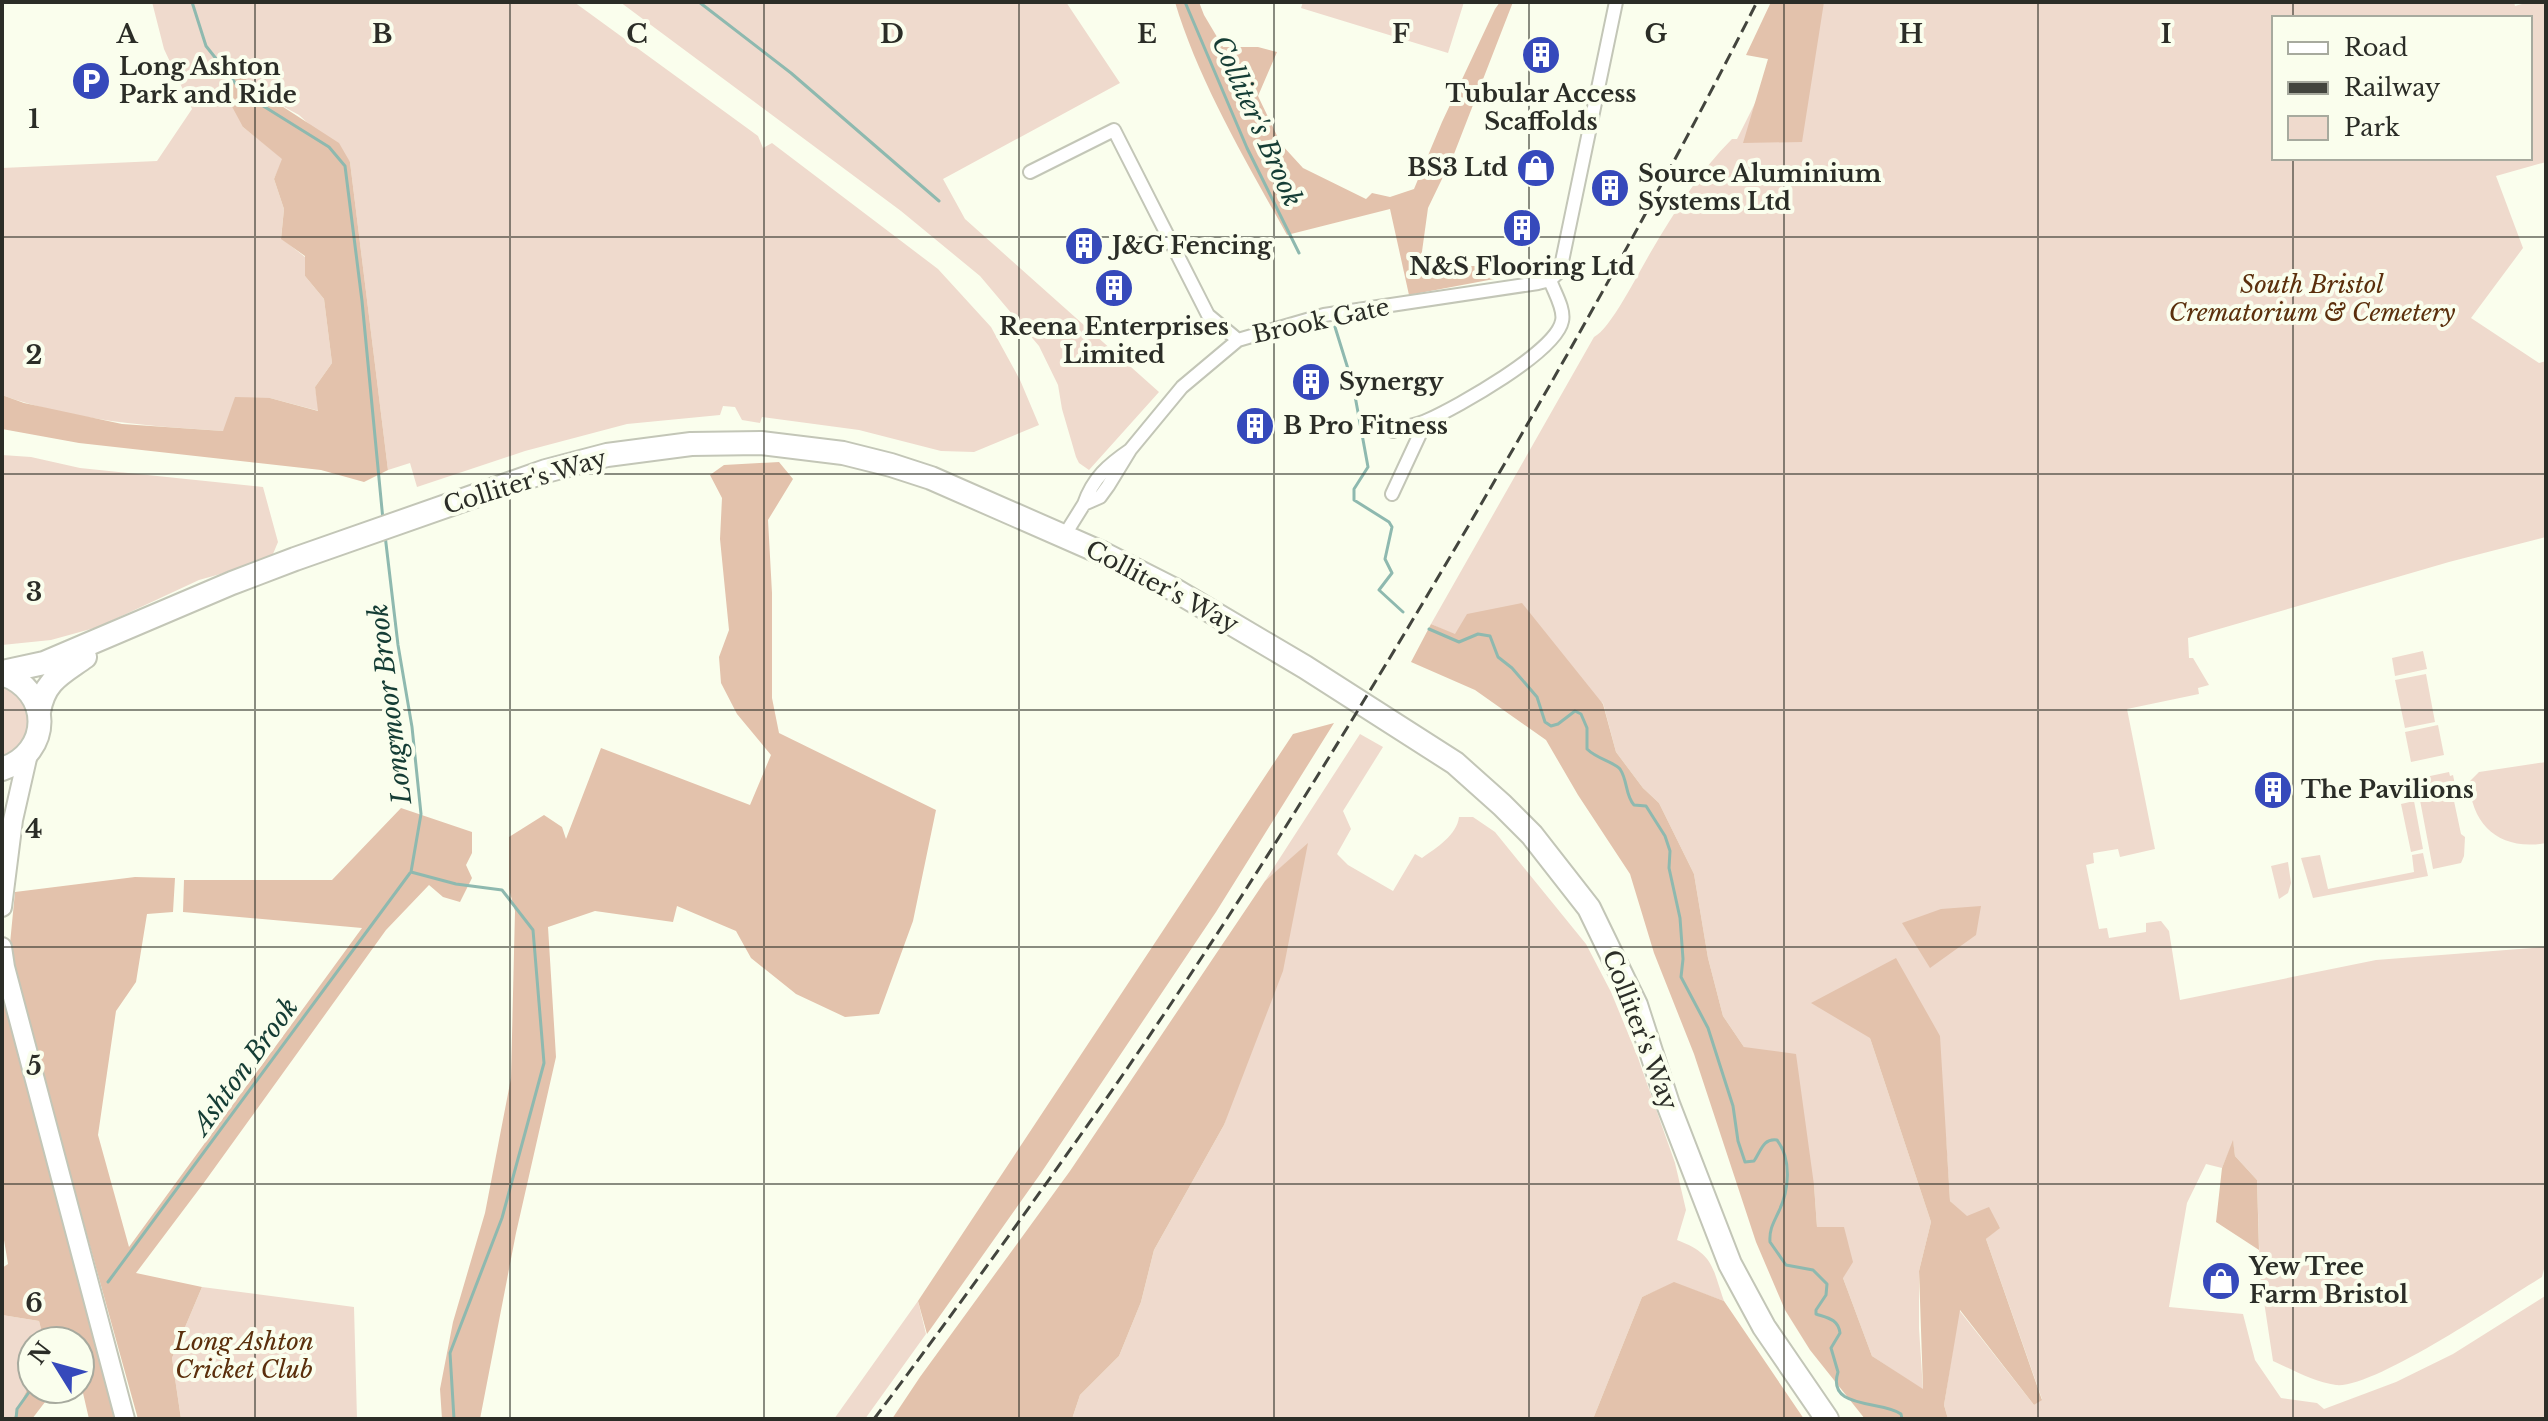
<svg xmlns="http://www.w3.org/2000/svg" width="2548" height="1421" viewBox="0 0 2548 1421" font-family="'Libre Baskerville',serif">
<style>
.green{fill:#efdacd;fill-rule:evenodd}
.forest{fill:#e3c2ac}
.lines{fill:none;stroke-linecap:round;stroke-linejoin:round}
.stream{stroke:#8eb9af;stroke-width:3}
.street-casing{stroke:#c3c6b7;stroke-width:16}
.primary-casing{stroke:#c3c6b7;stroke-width:22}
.highway-casing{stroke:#c3c6b7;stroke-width:26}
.street{stroke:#fff;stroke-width:12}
.primary{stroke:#fff;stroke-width:18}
.highway{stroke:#fff;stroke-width:22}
.rail{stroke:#43453e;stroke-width:3;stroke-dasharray:12 6;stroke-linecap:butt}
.grid{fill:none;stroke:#2b2d27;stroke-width:2;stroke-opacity:0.55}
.labels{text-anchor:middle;stroke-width:8;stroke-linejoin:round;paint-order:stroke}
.poi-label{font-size:24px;font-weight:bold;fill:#2b2d27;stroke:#fafeed;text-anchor:start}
.park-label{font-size:24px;font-style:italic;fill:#5b2f0c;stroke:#fafeed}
.street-label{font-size:24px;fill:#2b2d27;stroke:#fafeed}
.water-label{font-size:26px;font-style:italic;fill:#153d35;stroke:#fafeed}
.grid-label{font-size:26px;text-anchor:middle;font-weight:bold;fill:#2b2d27;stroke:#fafeed;stroke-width:8;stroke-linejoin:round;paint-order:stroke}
</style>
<rect width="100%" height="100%" fill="#fafeed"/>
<path class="green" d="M152,2H574L758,136L763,148L772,143L938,269L991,327L1020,380L1039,425L974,452L941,451L859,430L762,417L760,423L742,420L735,407L723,406L720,415L627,424L525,451L417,487L410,463L388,470L350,162L299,115L277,103L243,127L283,159L274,179L284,209L281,238L305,257V276L324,299L332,363L315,387L319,411L270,398L223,431C149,426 73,421 2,395V168L157,161L192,109L164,49Z
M620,2H1066L1120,83L943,179L965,219L1159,392L1089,470L1079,463L1076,457L1062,409L1058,385L1039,346L980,276L901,211Z
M1303,2H1464L1448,53L1301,8Z
M1806,2H2514L2515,6L2529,2H2546V162L2496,176L2523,248L2471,318L2539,363L2546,361V537L2449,562L2188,638L2189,658H2193L2209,685L2198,688L2199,694L2127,709L2155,849L2120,857L2118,849L2093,853L2094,863L2086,865L2099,929L2107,928L2109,938L2146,932V923L2161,921L2169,931L2180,1000L2376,960L2546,947V1249L2545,1265L2542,1277C2504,1300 2374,1389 2336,1385C2314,1382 2293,1370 2273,1361L2260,1275L2257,1180L2235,1156L2233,1142L2222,1168L2206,1164L2187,1203L2169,1307L2243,1314L2255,1360L2281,1398L2317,1403L2324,1409L2396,1382L2453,1354L2545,1296L2546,1419H1948L1944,1405L1959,1310L2034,1405L2042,1399L1986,1239L2000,1227L1967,1217L1950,1201L1946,1139L1870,1038L1931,1222L1919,1271V1328L1923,1390L1872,1356L1843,1278L1817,1227L1814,1185L1744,1047L1723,1016L1708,958L1694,874L1659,803L1643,788L1616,752L1603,703L1431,624L1594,337C1611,329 1641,268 1652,250C1675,211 1700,171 1732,139H1737ZM2274,18H2530V158H2274Z
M2,455L31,457L80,468L263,487L278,542L273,554L260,563L199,580L98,627L51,640L2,645Z
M2423,651L2427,669L2395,676L2392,658Z
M2426,674L2435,722L2405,728L2395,680Z
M2,680C35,699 40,740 2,756Z
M2438,725L2444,755L2411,762L2405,732Z
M1360,734L1383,747L1343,811L1351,829L1337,854L1348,865L1393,891L1415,854L1422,858C1436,848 1457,835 1459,817H1473L1495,832L1586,944L1611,992L1637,1055L1675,1163L1686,1210L1677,1240C1714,1254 1712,1267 1724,1301L1674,1283L1642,1297L1593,1419H1072L1080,1395L1119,1356L1141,1302L1154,1250L1224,1125L1307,845L1265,881Z
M2546,762V843C2501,851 2472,827 2469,782L2479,772Z
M2449,772L2450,776L2453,775L2458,799L2454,801L2461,834L2465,837L2464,856L2461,863L2433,869L2416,779Z
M2414,801L2423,849L2411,852L2401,804Z
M2423,853L2428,876L2313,898L2301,858L2320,855L2328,889L2414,872L2412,855Z
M2288,862L2291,883L2288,893L2279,899L2271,866Z
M202,1287L354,1307L357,1419H181L172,1358Z
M918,1301L926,1334L865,1419H834Z
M2,1315L39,1321L44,1341H32V1379L13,1419H2Z"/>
<path class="forest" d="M1175,2H1199L1204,15L1223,47H1258L1277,52L1258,96L1281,144L1303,168L1366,199L1372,193L1390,197L1414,189L1442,122L1495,9L1500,2H1513L1454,154L1428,208L1420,266H1475L1541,260L1547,266L1542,270L1409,295L1390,209L1287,235C1247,163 1198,80 1175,2Z
M1771,2H1824L1802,142L1743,143L1768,59L1746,55Z
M239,74L277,103L339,143L350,162L388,470L364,482L321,470L79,443L2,429V395L24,403L122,424L223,431L235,397L270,398L318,411L315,387L332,363L324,299L305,276V256L281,239L284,209L274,179L282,159L243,127L222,88Z
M779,462L793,479L768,520L772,593V698L779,733L936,810L913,921L879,1014L845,1017L796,994L751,958L736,931L677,906L673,922L595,911L548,927L556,1057L516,1233L480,1419H442L440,1389L453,1322L485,1213L511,1078L515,911L509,889V837L544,815L562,827L566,839L601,748L750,805L771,755L737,714L721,683L719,657L729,630L720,539L722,498L710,475L724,465Z
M1522,603L1603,704L1616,752L1643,788L1659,803L1694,874L1708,958L1723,1016L1744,1047L1796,1054L1814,1185L1817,1227H1844L1853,1262L1843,1278L1872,1356L1923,1389L1919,1271L1931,1222L1870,1038L1811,1003L1896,958L1940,1036L1950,1201L1967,1216L1989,1207L2000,1228L1986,1239L2042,1400L2034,1405L1960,1310L1944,1405L1948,1419H1865L1810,1350L1785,1310L1756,1242L1694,1054L1654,953L1630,874L1578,795L1546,740L1475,690L1411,662L1431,624L1455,634L1467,614Z
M1334,723L1216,912L1041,1173L927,1334L918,1301L1293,734Z
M401,808L472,832V853L466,865L472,878L460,902L443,897L429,885L386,930L203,1184L136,1273L202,1287L172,1358L181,1419H138L9,954L15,892L135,877L175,878L173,912L147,914L136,982L116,1011L98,1135L129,1247L362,928L183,912L184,880H332Z
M1308,843L1283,971L1224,1125L1154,1250L1141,1302L1119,1356L1080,1395L1072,1419H892L920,1377L1070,1171L1265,881Z
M1981,906L1976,935L1930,968L1902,923L1941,909Z
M2,982L115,1419H89L80,1380V1341H44L39,1321L2,1315V1268L8,1264L2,1228Z
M2233,1140L2235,1156L2257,1180L2259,1250L2216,1222L2222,1168Z
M1674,1282L1724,1301L1804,1419H1593L1642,1297Z
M32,1379V1389H55L32,1419H13Z"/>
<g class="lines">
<path class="stream" d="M192,2L206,46L244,94L329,147L345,166L362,301L383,520
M699,2L791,73L939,201
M1185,2L1247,148L1299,253
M1335,327L1353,385L1368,467L1354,489V500L1389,522L1392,527L1385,559L1392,573L1379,590L1403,612
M385,535L398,645L412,727L421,814L411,872L456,884L502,890L533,930L544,1063L502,1218L450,1353L454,1419
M1429,629L1459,642L1478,634L1490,636L1498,657L1512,668L1537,697L1545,722L1551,726L1558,724L1575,711L1581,714L1587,728V749C1597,759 1614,762 1620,769C1628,781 1625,795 1634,805L1646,806L1665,836L1670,851L1669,868L1680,918L1683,959L1681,977L1708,1028L1733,1106L1738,1141L1745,1162L1754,1161C1761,1151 1763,1138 1777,1140C1792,1160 1789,1190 1779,1211C1774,1222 1769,1229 1770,1242L1786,1265L1813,1270L1827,1284L1826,1295L1816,1310V1314C1828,1318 1838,1319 1840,1333L1831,1348L1838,1372C1826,1410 1882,1400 1901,1414L1902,1419
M108,1282L410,873
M64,1341L70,1332
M16,1419L17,1409L32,1388"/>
<g class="street-casing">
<path id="street" d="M1030,172L1114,130L1208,315L1238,340
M1393,431C1404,427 1417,425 1428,420C1457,407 1556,352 1562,321C1565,309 1554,292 1550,280
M1130,450C1108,465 1093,478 1084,504L1100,497L1108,486L1130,450L1182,387L1238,340L1324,315L1538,283L1550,280L1560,271L1616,2
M1392,494L1426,421
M1064,536L1084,504"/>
</g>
<g class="primary-casing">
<path id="primary" d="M2,907L13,820L28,754
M2,947L5,967L125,1419"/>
</g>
<g class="highway-casing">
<path id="highway" d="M2,672L44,663L232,583L295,559L546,471L607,455L691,444L761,443L843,453L891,465L931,478L1102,553L1173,589L1305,667L1455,763L1502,805L1532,835L1589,908L1636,1005L1668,1104L1730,1264L1764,1327L1827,1419
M2,674C52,690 52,753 2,769
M39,712C44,681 61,674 85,657"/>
</g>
<use href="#street" class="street"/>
<use href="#primary" class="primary"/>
<use href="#highway" class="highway"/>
<path class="rail" d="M874,1419C953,1314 1030,1207 1106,1099C1216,941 1319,776 1418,611C1537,411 1652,209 1757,2"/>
</g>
<path class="grid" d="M255,2V1419M510,2V1419M764,2V1419M1019,2V1419M1274,2V1419M1529,2V1419M1784,2V1419M2038,2V1419M2293,2V18M2293,158V1419M2,237H2546M2,474H2546M2,710H2546M2,947H2546M2,1184H2546"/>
<defs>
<g id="building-disc" transform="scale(2)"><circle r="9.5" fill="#3649bb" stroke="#fafeed"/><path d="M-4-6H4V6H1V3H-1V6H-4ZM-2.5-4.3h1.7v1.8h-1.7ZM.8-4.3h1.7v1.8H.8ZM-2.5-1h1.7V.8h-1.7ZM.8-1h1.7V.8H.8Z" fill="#fff"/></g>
<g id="parking-disc" transform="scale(2)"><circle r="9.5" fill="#3649bb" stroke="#fafeed"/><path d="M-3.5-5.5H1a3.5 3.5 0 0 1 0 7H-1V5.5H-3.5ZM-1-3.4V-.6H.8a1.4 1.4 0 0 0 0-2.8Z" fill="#fff"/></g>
<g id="shop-disc" transform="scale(2)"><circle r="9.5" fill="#3649bb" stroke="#fafeed"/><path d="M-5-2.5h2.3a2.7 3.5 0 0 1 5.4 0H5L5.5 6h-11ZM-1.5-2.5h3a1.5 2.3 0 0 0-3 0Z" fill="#fff"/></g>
</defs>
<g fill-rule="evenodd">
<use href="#building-disc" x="1541" y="55"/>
<use href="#parking-disc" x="91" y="81"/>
<use href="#shop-disc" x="1536" y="168"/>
<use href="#building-disc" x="1610" y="188"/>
<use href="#building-disc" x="1522" y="228"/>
<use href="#building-disc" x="1084" y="246"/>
<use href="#building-disc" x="1114" y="288"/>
<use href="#building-disc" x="1311" y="382"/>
<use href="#building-disc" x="1255" y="426"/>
<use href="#building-disc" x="2273" y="790"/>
<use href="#shop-disc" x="2221" y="1281"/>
</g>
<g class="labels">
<g class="poi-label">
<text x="119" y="75">Long Ashton<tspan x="119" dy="28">Park and Ride</tspan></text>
<text x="1541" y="102" text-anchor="middle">Tubular Access<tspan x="1541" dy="28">Scaffolds</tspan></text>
<text x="1508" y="176" text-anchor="end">BS3 Ltd</text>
<text x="1638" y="182">Source Aluminium<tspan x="1638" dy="28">Systems Ltd</tspan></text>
<text x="1112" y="254">J&amp;G Fencing</text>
<text x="1522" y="275" text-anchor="middle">N&amp;S Flooring Ltd</text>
<text x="1114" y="335" text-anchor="middle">Reena Enterprises<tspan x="1114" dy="28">Limited</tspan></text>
<text x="1339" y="390">Synergy</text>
<text x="1283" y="434">B Pro Fitness</text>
<text x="2301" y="798">The Pavilions</text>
<text x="2249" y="1275">Yew Tree<tspan x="2249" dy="28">Farm Bristol</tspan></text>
</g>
<g class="park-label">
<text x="2312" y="293">South Bristol<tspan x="2312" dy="28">Crematorium &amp; Cemetery</tspan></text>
<text x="244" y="1350">Long Ashton<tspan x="244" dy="28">Cricket Club</tspan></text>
</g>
<g class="street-label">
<text transform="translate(1321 321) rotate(-12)" y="8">Brook Gate</text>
<text transform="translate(525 482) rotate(-17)" y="8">Colliter's Way</text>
<text transform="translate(1162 587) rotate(28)" y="8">Colliter's Way</text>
<text transform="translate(1640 1030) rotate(69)" y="8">Colliter's Way</text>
</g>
<g class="water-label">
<text transform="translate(1257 121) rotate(66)" y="9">Colliter's Brook</text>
<text transform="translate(390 704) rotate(-97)" y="9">Longmoor Brook</text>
<text transform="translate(245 1066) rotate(-54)" y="9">Ashton Brook</text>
</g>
</g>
<g class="grid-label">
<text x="127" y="43">A</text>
<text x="382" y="43">B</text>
<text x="637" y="43">C</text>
<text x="892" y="43">D</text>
<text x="1147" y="43">E</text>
<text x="1401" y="43">F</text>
<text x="1656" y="43">G</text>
<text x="1911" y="43">H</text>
<text x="2166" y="43">I</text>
<text x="34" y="128">1</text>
<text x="34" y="364">2</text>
<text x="34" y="601">3</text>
<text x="34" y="838">4</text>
<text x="34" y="1075">5</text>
<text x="34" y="1312">6</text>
</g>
<rect width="2548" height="1421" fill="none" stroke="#2b2d27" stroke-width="8"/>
<rect x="2272" y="16" width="260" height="144" fill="#fafeed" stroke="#a7aa9e" stroke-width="2"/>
<rect x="2288" y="42" width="40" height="12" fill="#ffffff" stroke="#a7aa9e" stroke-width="2"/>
<text x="2344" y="56" font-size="24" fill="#2b2d27">Road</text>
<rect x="2288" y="82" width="40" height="12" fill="#43453e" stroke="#a7aa9e" stroke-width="2"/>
<text x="2344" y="96" font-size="24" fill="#2b2d27">Railway</text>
<rect x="2288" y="116" width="40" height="24" fill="#efdacd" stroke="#a7aa9e" stroke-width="2"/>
<text x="2344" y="136" font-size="24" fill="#2b2d27">Park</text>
<g transform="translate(56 1365) rotate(307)"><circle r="38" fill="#fafeed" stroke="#a7aa9e" stroke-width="2"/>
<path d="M0-6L14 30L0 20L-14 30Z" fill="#3649bb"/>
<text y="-12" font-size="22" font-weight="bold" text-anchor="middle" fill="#2b2d27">N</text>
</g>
</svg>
